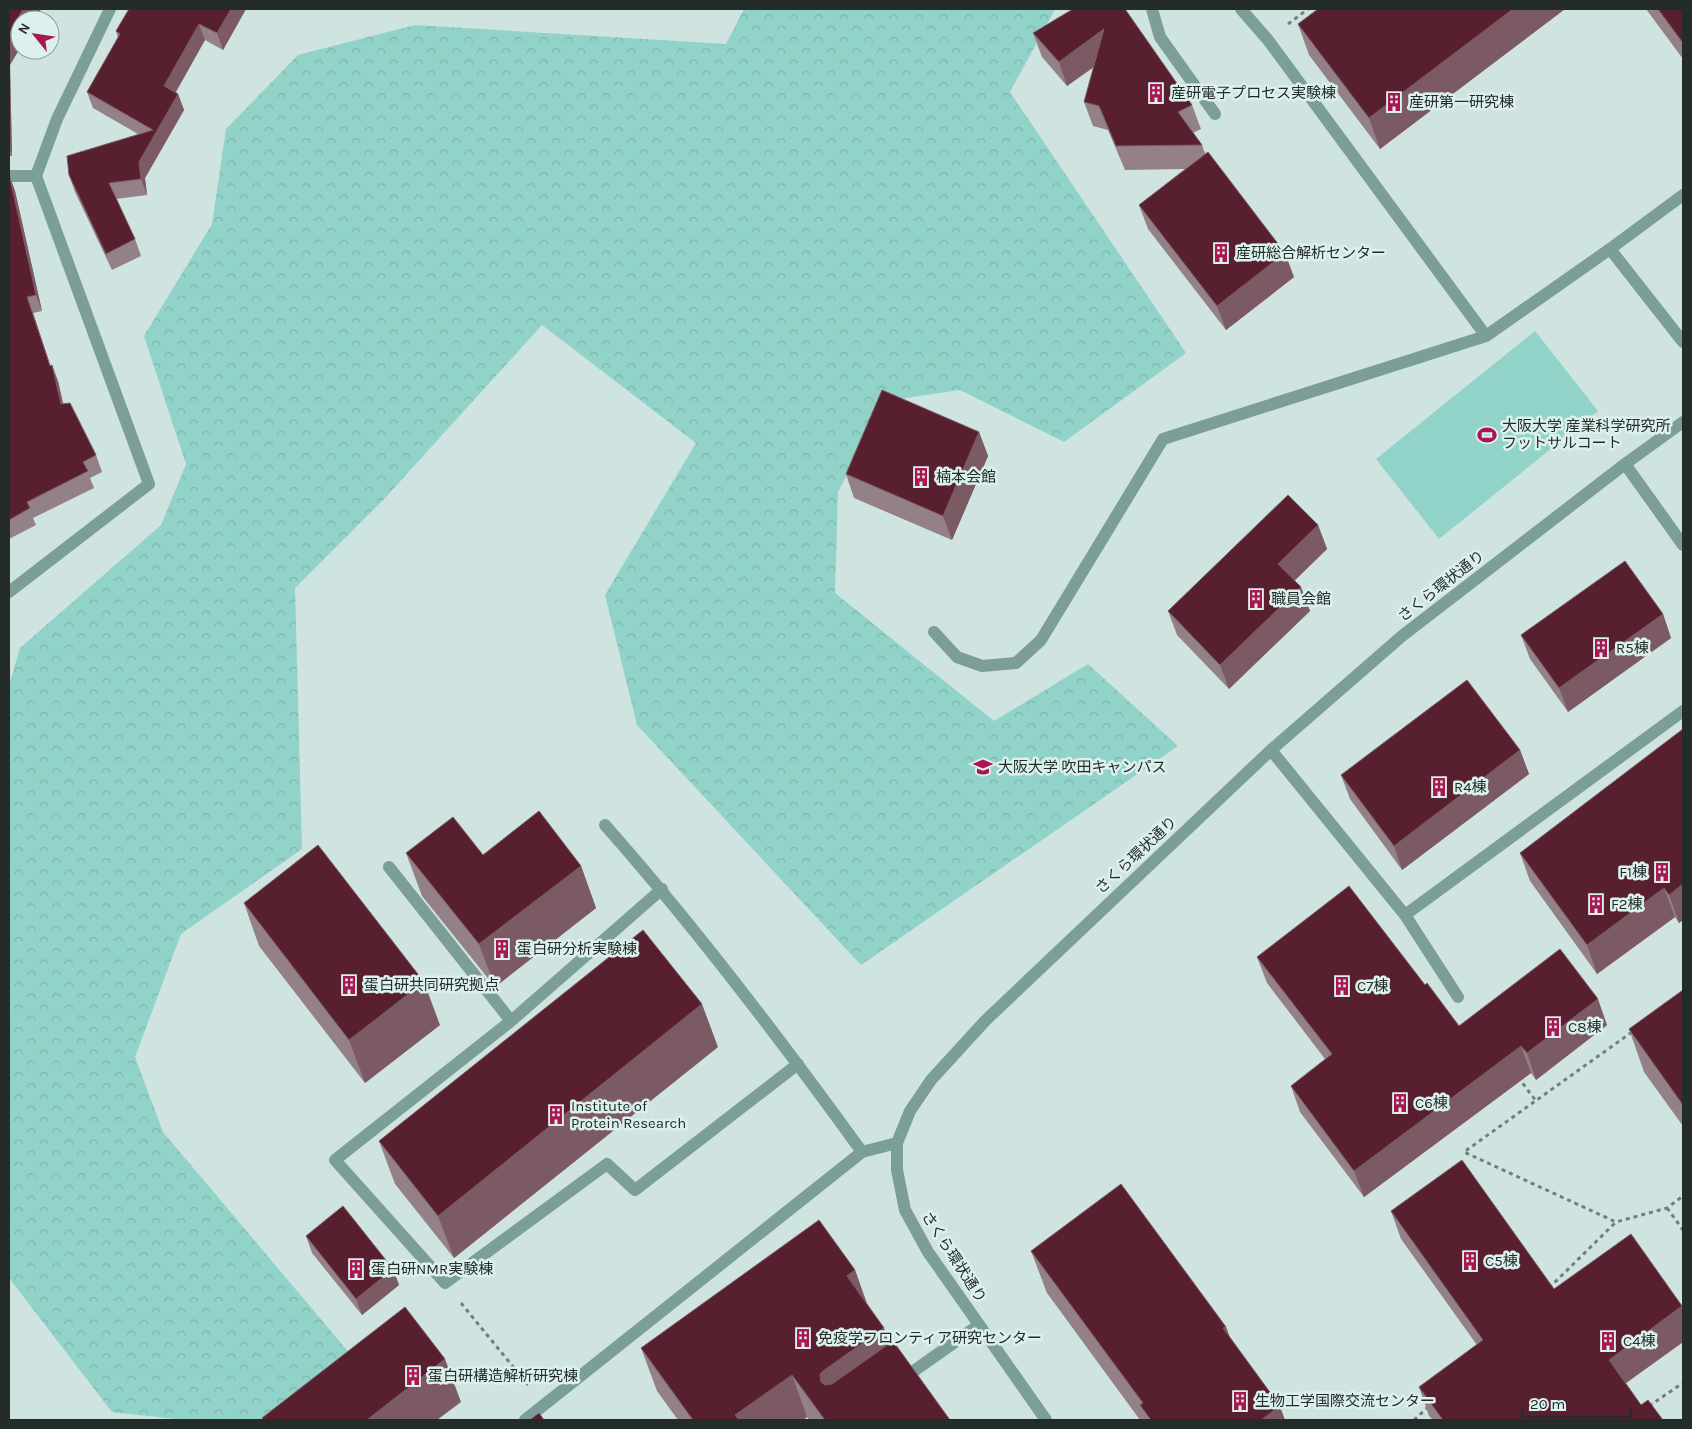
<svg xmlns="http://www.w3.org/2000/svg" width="1692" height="1429" viewBox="0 0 1692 1429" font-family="Karla,'Noto Sans JP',sans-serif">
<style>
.forest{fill:url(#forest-crowns)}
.pitch{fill:#91d3c9}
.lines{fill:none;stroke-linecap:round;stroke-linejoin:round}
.path{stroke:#72807d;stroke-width:3;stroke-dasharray:4 4;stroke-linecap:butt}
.minor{stroke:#7c9e99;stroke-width:12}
.wall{fill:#948188}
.shaded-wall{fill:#7c5a64}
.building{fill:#581f2f;stroke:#7c5a64}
.labels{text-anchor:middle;stroke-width:5;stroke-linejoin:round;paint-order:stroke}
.poi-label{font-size:15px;fill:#242c2a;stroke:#dcf0ed;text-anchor:start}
.street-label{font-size:15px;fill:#242c2a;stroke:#dcf0ed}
</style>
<defs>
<pattern id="forest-crowns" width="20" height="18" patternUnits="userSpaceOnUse" patternTransform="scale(1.25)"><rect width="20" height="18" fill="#91d3c9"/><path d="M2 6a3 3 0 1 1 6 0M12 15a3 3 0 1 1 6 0" fill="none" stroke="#7db5ad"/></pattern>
</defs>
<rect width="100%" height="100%" fill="#cfe3e0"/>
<path class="forest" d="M744,9H1055L1010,92L1186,353L1064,442L960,390L886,401L838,492L835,593L994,721L1088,664L1178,746L861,965L637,725L605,595L696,443L542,325L385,498L295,588L302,849L181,934L135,1057L163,1132L357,1362L270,1420H185L112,1412L9,1278V685L20,648L161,525L186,464L144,336L212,224L226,129L298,55L415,25L726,44Z"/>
<path class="pitch" d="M1535,331L1598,411L1439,539L1376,459Z"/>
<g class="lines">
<path class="path" d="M1288,24L1308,9
M1632,1032L1464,1152L1616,1222L1667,1208L1683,1196
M1518,1077L1536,1101
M1667,1208L1683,1230
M1549,1288L1616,1222
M461,1303L528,1385
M1649,1406L1683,1383
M1414,1420L1429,1406"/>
<path class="minor" d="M1152,9L1160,37L1215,114
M1241,9L1268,40L1486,336L1610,249L1683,342
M9,176H36
M1610,249L1683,195
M1625,464L1683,545
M9,592L149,484L36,176L57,119L110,9
M934,632L957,657L982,666L1016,663L1041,640L1163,439L1486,336
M1271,750L1405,915L1458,997
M605,825C697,929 781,1040 862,1152L897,1143
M389,867L511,1021
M662,889L511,1021L335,1160L445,1283L607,1164L635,1190L798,1064
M1405,915L1683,711
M901,1380L979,1325
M525,1420L862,1152
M1046,1420L928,1252L905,1210L897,1170V1143L910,1111L931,1080L986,1020L1271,750L1402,636L1625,464L1683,422"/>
</g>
<path class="wall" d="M9,9L20,20V48L10,65L12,156H9Z
M246,9L223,50L205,40L176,92L178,94L184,110L145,178L147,195L116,199L135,239L141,256L112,270L75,192L69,175L138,134L93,108L87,92L118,38L116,31Z
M1318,9H1565L1380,149L1309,55L1298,24Z
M1646,9H1683V59Z
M1033,33L1192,105L1201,129L1193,133L1202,145L1205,153L1294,277L1226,330L1148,229L1139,205L1185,169L1125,170L1108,130L1093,126L1084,102L1094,67L1067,86L1042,57Z
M9,175L15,191L42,311L33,313L50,366L58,381L63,404L96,455L102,472L90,478L94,488L33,518L36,525L9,539Z
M979,432L988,456L952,540L854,498L846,474Z
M1318,525L1327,549L1295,580L1310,611L1229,689L1177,635L1168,611Z
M1663,614L1671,638L1568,712L1530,659L1521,635Z
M1683,729V920L1679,923L1675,917L1597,974L1530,881L1520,853Z
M1520,750L1529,774L1402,870L1350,799L1341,775Z
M406,853L483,855L581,866L596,908L495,987L422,896Z
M244,903L440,1025L365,1083L259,946Z
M1257,957L1425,985L1459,1026L1607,1025L1536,1080L1531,1073L1364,1197L1300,1112L1291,1086L1325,1059L1267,983Z
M1683,990V1126L1644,1072L1629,1029Z
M718,1047L454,1258L395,1184L379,1141Z
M1391,1211L1554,1289L1683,1342L1626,1383L1641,1405L1663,1420H1433L1429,1416L1419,1387L1477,1345L1401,1239Z
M306,1236L393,1269L399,1285L362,1315L312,1253Z
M1031,1251L1226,1327L1230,1337L1285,1420H1140L1047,1293Z
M855,1270L868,1306L884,1328L889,1344L950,1420H809L807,1417L803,1420H678L657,1391L641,1348Z"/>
<path class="shaded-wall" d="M23,9H41L35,20H20V48L10,65L12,156L9,147V34Z
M231,9H246L223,50L217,33Z
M1513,9H1565L1380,149L1369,118Z
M199,24L205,40L170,102L164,86Z
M1104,29L1113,53L1067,86L1059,62Z
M178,94L184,110L145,178L147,195L141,179L139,162Z
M9,174L15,191L42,311L36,295Z
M1285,253L1294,277L1226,330L1217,306Z
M27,297L33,313L56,382L50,366Z
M52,365L58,381L67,421L61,404Z
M979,432L988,456L952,540L943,516Z
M1318,525L1327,549L1287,588L1278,564Z
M1301,587L1310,611L1229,689L1220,665Z
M1663,614L1671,638L1568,712L1559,688Z
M1520,750L1529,774L1402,870L1394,846Z
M581,866L596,908L495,987L479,944Z
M1683,884V920L1679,923L1669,895Z
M1664,888L1675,917L1597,974L1587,945Z
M424,982L440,1025L365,1083L349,1040Z
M1598,999L1607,1025L1536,1080L1527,1053Z
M702,1004L718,1047L454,1258L438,1216Z
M1521,1046L1531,1073L1364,1197L1354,1171Z
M393,1269L399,1285L362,1315L356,1299Z
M855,1270L870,1313L847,1276Z
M1682,1306L1683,1309V1342L1619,1388L1609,1360Z
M1226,1327L1241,1369L1223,1328Z
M884,1328L899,1371L838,1413L821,1382L820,1374L823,1371Z
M445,1359L461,1402L437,1420H367Z
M792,1375L807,1417L803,1420H737L735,1415Z
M1280,1406L1285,1420H1261Z"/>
<path class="building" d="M9,9H23L9,34Z
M129,9H231L217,33L199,24L164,86L178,94L139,162L141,179L109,183L135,239L106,254L69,175L67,156L153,130L87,92L120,34L116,31Z
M1073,9H1125L1192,105L1178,112L1202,145L1116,146L1099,106L1084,102L1104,29L1059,62L1033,33Z
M1318,9H1513L1369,118L1298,24Z
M1658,9H1683V43Z
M1208,152L1285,253L1217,306L1139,205Z
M9,174L36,295L27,297L50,366L52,365L61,404L70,403L96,455L83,462L88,471L27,502L30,508L9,520Z
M882,390L979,432L943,516L846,474Z
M1288,495L1318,525L1278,564L1301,587L1220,665L1168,611Z
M1625,561L1663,614L1559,688L1521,635Z
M1467,680L1520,750L1394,846L1341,775Z
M1683,729V884L1669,895L1664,888L1587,945L1520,853Z
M539,811L581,866L479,944L406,853L453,817L483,855Z
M318,845L424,982L349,1040L244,903Z
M1349,886L1425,985L1427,983L1459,1026L1560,949L1598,999L1527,1053L1521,1046L1354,1171L1291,1086L1332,1054L1257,957Z
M643,930L702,1004L438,1216L379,1141Z
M1683,990V1105L1629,1029Z
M1462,1160L1554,1289L1631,1234L1682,1306L1609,1360L1641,1405L1648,1400L1663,1420H1443L1419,1387L1483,1340L1391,1211Z
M1121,1184L1226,1327L1223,1328L1280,1406L1261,1420H1151L1140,1405L1143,1403L1031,1251Z
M343,1206L393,1269L356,1299L306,1236Z
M819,1220L855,1270L847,1276L884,1328L823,1371L820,1374L821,1382L825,1385L832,1384L893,1341L950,1420H825L792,1375L735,1415L739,1420H693L641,1348Z
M405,1307L445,1359L367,1420H264L262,1418Z
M539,1413L544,1420H530Z"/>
<defs>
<g id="building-bare" transform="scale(1.5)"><path d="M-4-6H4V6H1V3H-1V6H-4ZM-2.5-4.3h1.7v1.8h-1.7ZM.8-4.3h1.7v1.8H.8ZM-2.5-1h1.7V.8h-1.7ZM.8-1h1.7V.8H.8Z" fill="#a91750" stroke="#dcf0ed" stroke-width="2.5" paint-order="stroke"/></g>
<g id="stadium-bare" transform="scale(1.5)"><path d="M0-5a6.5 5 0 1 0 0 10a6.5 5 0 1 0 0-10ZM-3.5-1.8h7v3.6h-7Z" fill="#a91750" stroke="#dcf0ed" stroke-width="2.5" paint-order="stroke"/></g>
<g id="university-bare" transform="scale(1.5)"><path d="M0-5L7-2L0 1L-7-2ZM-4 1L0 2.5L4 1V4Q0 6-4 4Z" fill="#a91750" stroke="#dcf0ed" stroke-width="2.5" paint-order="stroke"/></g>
</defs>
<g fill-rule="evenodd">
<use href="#building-bare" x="1156" y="93"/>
<use href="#building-bare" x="1394" y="102"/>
<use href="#building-bare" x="1221" y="253"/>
<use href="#stadium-bare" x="1487" y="435"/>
<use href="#building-bare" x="921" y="477"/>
<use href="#building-bare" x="1256" y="599"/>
<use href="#building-bare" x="1601" y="648"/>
<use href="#university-bare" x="983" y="767"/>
<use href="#building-bare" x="1439" y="787"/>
<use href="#building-bare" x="1662" y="872"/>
<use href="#building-bare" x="1596" y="904"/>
<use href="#building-bare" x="502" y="949"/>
<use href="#building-bare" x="349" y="985"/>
<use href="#building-bare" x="1342" y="986"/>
<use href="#building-bare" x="1553" y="1027"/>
<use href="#building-bare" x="1400" y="1103"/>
<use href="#building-bare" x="556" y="1115"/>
<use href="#building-bare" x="1470" y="1261"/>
<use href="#building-bare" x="356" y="1269"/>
<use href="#building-bare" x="803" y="1338"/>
<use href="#building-bare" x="1608" y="1341"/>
<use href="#building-bare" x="413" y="1376"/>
<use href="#building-bare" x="1240" y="1401"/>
</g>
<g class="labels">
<g class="poi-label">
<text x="1171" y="98">産研電子プロセス実験棟</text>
<text x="1409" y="107">産研第一研究棟</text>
<text x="1236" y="258">産研総合解析センター</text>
<text x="1502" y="431">大阪大学 産業科学研究所<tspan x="1502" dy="17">フットサルコート</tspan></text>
<text x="936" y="482">楠本会館</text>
<text x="1271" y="604">職員会館</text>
<text x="1616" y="653">R5棟</text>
<text x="998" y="772">大阪大学 吹田キャンパス</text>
<text x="1454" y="792">R4棟</text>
<text x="1647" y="877" text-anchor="end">F1棟</text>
<text x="1611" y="909">F2棟</text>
<text x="517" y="954">蛋白研分析実験棟</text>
<text x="364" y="990">蛋白研共同研究拠点</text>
<text x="1357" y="991">C7棟</text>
<text x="1568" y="1032">C8棟</text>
<text x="1415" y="1108">C6棟</text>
<text x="571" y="1111">Institute of<tspan x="571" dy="17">Protein Research</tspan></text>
<text x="1485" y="1266">C5棟</text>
<text x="371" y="1274">蛋白研NMR実験棟</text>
<text x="818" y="1343">免疫学フロンティア研究センター</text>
<text x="1623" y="1346">C4棟</text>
<text x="428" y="1381">蛋白研構造解析研究棟</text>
<text x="1255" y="1406">生物工学国際交流センター</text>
</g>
<g class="street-label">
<text transform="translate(1441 586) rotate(-38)" y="5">さくら環状通り</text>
<text transform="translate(1136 855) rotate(-43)" y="5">さくら環状通り</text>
<text transform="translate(954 1257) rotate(57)" y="5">さくら環状通り</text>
</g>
</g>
<rect width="1692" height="1429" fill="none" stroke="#242c2a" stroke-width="20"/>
<g transform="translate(35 35) rotate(300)"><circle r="24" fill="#dcf0ed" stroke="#92a29f"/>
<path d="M0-4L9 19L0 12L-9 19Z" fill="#a91750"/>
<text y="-8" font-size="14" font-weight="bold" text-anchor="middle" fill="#242c2a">N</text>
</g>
<path d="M1522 1409v8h109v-8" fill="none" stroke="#242c2a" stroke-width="2.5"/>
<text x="1530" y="1409" font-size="15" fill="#242c2a" stroke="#dcf0ed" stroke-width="4" paint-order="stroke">20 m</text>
</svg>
